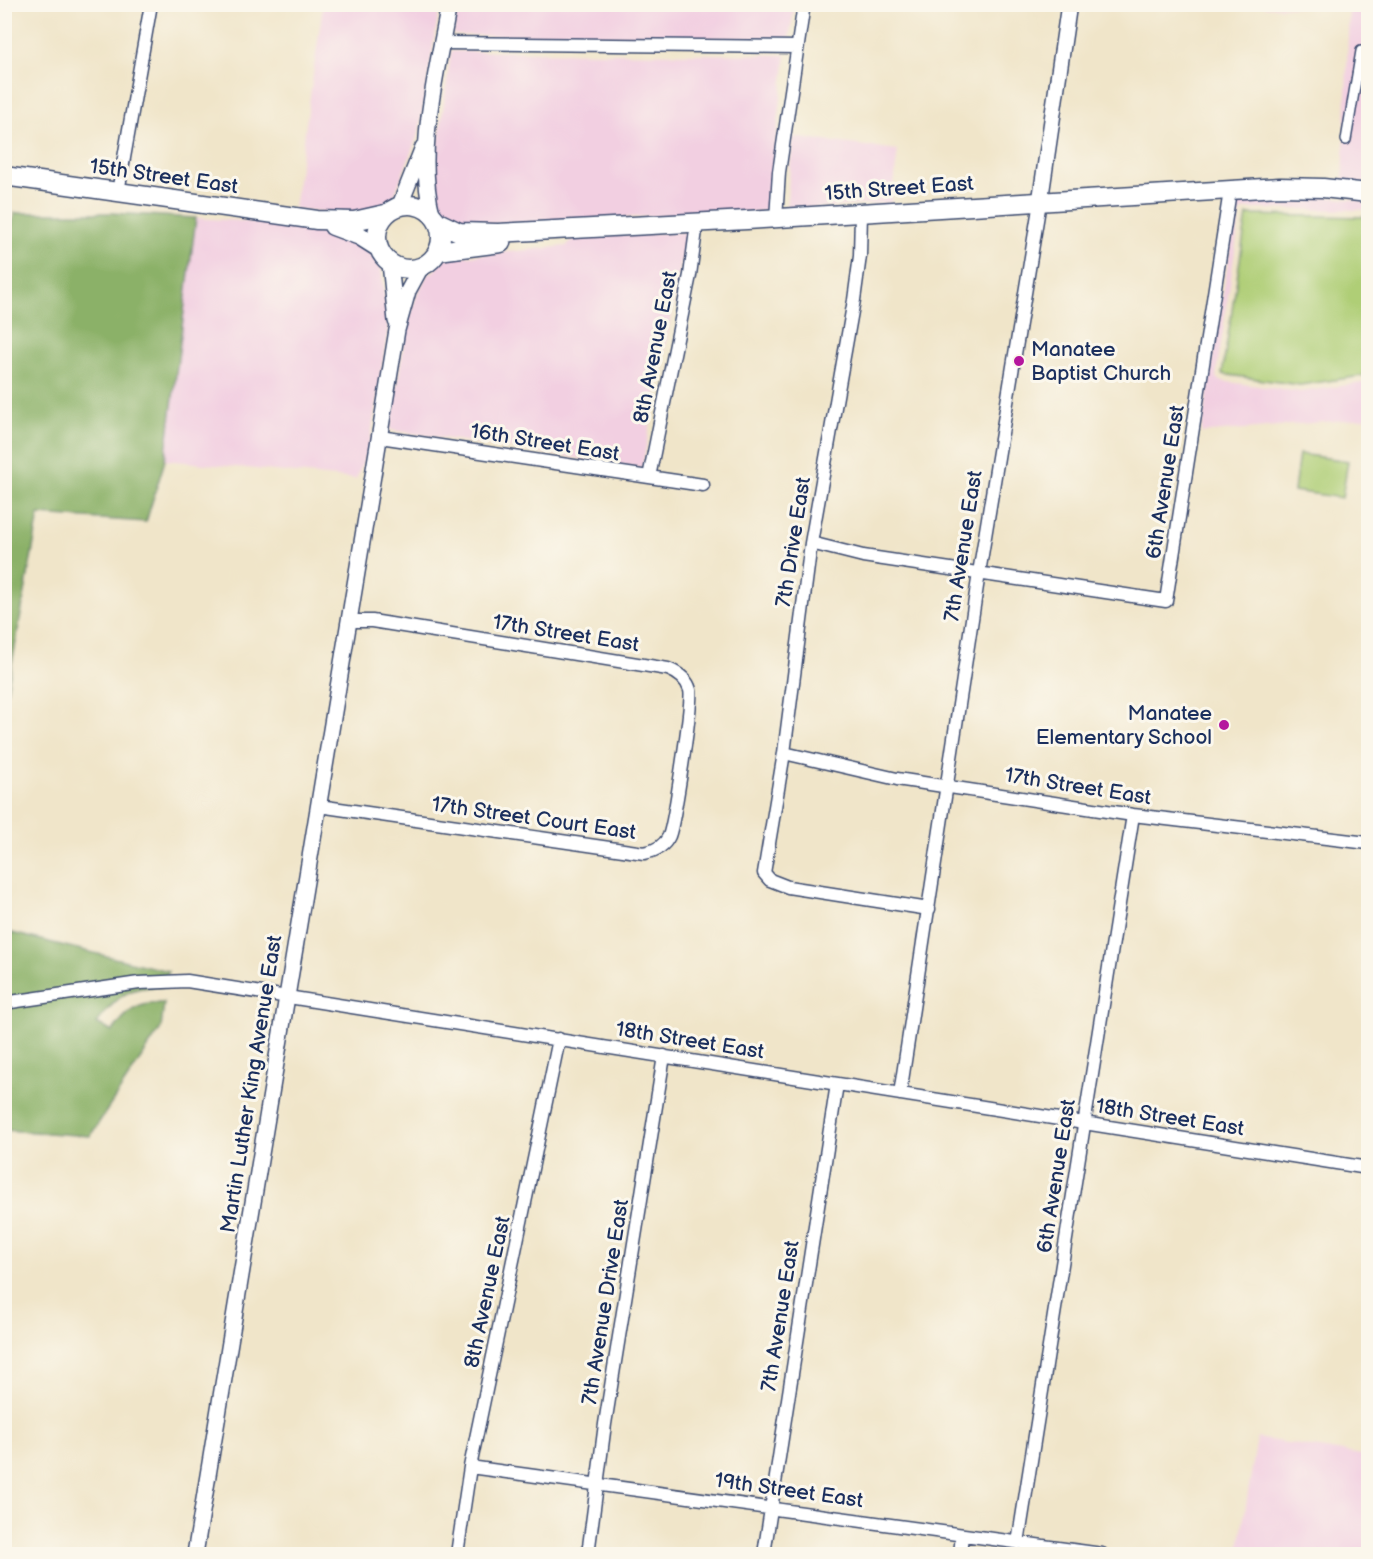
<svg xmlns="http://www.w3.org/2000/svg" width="1373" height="1559" viewBox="0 0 1373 1559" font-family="'Balsamiq Sans',sans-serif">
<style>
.built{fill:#f2cfe1}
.green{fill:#afce76;stroke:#657e6a;stroke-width:1.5}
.forest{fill:#8bb167;stroke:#537062;stroke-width:1.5}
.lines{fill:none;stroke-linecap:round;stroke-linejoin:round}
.pedestrian-casing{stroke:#3b4a6e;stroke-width:12}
.minor-casing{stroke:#3b4a6e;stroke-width:15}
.tertiary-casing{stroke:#3b4a6e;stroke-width:18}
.secondary-casing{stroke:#3b4a6e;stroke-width:21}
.pedestrian{stroke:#fff;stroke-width:9}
.minor{stroke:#fff;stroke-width:12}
.tertiary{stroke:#fff;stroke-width:15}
.secondary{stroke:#fff;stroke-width:18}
.poi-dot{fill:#b5179e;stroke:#fbf7ec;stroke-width:2}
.labels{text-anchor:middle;stroke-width:6;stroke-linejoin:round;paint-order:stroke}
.street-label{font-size:21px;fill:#1b2f5e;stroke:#fbf7ec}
.poi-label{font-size:21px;fill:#1b2f5e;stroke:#fbf7ec;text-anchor:start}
</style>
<rect width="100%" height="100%" fill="#fbf7ec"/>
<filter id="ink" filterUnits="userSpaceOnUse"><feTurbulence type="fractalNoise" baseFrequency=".0167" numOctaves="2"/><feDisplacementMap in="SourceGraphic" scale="12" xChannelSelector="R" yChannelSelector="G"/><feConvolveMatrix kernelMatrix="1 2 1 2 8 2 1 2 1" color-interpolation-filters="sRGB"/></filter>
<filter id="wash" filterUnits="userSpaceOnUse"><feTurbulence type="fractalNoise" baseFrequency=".008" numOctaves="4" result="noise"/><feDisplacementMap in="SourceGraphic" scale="24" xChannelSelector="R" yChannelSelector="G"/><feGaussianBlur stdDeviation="1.35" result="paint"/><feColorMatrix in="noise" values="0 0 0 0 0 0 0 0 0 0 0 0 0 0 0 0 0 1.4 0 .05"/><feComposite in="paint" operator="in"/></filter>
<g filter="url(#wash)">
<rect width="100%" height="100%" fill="#f0e5c9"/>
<path class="built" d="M323,5H440L419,132L393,199L379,208L352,214L294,209Z
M458,5V4L795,5L789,39L453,35Z
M1264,5H1368V185L1343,182L1349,6L1265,7Z
M451,51L786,55L768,211L575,220L570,217L568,221L498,224H461L445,217L436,192L435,167Z
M793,137L898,150L891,203L786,210Z
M1307,195L1368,201V210L1247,209L1241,211L1216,377L1221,381L1301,392L1368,382V418L1201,433L1238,199Z
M196,218L273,223L316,228L356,243L370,252L381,267L388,329L369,448L356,479L165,460Z
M687,232L642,468L390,430L406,331L416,297L428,273L433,272L445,258L566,246L577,236Z
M1257,1438L1368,1456V1554H1238Z"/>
<path class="green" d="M1247,215L1368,217V375L1300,385L1222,374Z
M1299,454L1348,461L1342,498L1294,491Z"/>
<path class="forest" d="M15,213H112L196,218L165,460L146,522L39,515L5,702L4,248Z
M4,931L168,971L166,987C129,985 118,995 97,1023L112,1032C127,1011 137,1002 164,1003L161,1028L90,1136L5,1130Z"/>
</g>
<g filter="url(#ink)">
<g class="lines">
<g class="pedestrian-casing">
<path id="pedestrian" d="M1346,140L1361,51"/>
</g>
<g class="minor-casing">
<path id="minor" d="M443,43L797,47
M118,192L151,4
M861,213L860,256L854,300L811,543L784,753L764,873L770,880L788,887L929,909
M776,219L779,172L804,4
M380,437L703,485
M649,477L690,275L697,223
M811,543L863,556L1166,601L1230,191
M784,753L897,779L1133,815L1368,843
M319,806L644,853C655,851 664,847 669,836C674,824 693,701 690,690C687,679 678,673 668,669L372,621H350
M4,1003L139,983L187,981L1368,1168
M900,1094L979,573L1040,202
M470,1467L1102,1554
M1018,1543L1133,815
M457,1554L470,1467L559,1039
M588,1554L605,1424L664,1056
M764,1554L837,1084
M960,1554L962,1535"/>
</g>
<g class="tertiary-casing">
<path id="tertiary" d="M1040,202L1069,4
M400,205L423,147
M432,214C415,149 438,69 449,4
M390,263L396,321
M195,1554L397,330L408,291L421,267"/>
</g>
<g class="secondary-casing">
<path id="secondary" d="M4,176L317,220L354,221L385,214
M377 237a32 32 0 1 1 64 0a32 32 0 1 1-64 0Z
M438,222L459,232L498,233L747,220L1280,187L1323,188L1368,193
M333,226L360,236L379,248
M438,251L501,243"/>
</g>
<use href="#pedestrian" class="pedestrian"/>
<use href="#minor" class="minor"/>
<use href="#tertiary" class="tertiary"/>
<use href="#secondary" class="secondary"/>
</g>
</g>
<g class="poi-dot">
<circle cx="1019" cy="361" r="6"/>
<circle cx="1224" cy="725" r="6"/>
</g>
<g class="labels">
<g class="street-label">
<text transform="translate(164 176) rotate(8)" y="7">15th Street East</text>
<text transform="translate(899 188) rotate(-4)" y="7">15th Street East</text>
<text transform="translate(655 347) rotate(-79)" y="7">8th Avenue East</text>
<text transform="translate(545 442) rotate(9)" y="7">16th Street East</text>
<text transform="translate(1165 482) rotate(-81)" y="7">6th Avenue East</text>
<text transform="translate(793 542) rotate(-81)" y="7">7th Drive East</text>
<text transform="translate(963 546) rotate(-81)" y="7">7th Avenue East</text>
<text transform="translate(566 633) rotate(9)" y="7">17th Street East</text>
<text transform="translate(1078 786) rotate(9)" y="7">17th Street East</text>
<text transform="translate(534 818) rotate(8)" y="7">17th Street Court East</text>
<text transform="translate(690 1040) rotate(9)" y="7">18th Street East</text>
<text transform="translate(251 1084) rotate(-81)" y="7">Martin Luther King Avenue East</text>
<text transform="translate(1170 1117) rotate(9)" y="7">18th Street East</text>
<text transform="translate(1056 1176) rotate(-81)" y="7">6th Avenue East</text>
<text transform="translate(487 1292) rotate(-78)" y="7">8th Avenue East</text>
<text transform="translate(605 1302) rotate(-81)" y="7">7th Avenue Drive East</text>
<text transform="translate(780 1316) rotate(-81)" y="7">7th Avenue East</text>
<text transform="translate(789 1490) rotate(8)" y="7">19th Street East</text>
</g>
<g class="poi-label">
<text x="1031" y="356">Manatee<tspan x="1031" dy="24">Baptist Church</tspan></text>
<text x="1212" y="720" text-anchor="end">Manatee<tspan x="1212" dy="24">Elementary School</tspan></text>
</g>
</g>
<rect width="1373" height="1559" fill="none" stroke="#fbf7ec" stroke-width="24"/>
</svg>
